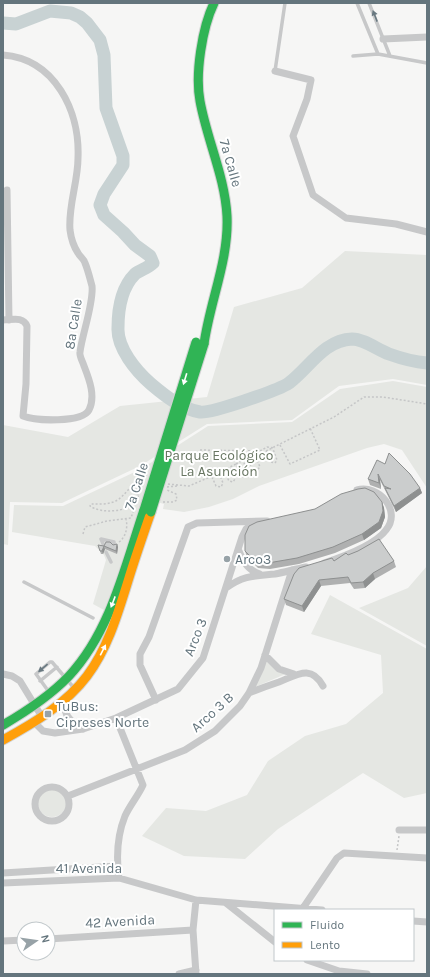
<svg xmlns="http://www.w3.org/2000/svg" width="430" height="977" viewBox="0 0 430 977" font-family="Karla,sans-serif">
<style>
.green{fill:#e5e7e3}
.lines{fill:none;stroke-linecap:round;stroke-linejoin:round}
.river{stroke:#c8d2d3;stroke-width:13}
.fast-casing{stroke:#d2d3d3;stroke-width:11}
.slow-casing{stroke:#d2d3d3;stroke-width:11}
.path{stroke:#c5c6c7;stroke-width:1.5;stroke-dasharray:2 2;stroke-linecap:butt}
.lane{stroke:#c7c8c9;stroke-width:3.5}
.street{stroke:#c7c8c9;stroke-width:7}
.fast{stroke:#30b455;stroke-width:9}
.slow{stroke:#ff9f0a;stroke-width:9}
.fast-bridge-casing{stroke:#d2d3d3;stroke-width:11;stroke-linecap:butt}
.fast-bridge{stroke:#30b455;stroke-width:9}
.wall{fill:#afb0b0}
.shaded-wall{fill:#8e9090}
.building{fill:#cbcdcd;stroke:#8e9090}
.oneway{fill:#697981}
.oneway2{fill:#fff}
.poi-dot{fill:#97a2a7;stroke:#fff;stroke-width:1.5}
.labels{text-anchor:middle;stroke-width:4;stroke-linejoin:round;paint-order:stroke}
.street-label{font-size:14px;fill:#64757d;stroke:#fff}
.park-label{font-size:14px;fill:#687662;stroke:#fff}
.poi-label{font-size:14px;fill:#64757d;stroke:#fff;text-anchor:start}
</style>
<rect width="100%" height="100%" fill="#f6f6f5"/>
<path class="green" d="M345,251L427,255V385L393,379L339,386L292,420L207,424L140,466L62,503L10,502L8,545L3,544V425L68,437L120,406L207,397L234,307L302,288Z
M393,381L427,387V488L402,450L384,444L367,448L259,486L233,499L209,507L184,512L163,509L164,504L157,502L158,495L145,492L113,588L104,610L93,604L106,560L104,555L95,546L12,532L14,505L63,506L141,469L208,426L292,422L340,389Z
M427,566V646L359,608L408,588Z
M330,595L427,649V793L404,798L363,773L278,829L245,859L184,856L142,836L166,808L206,811L247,795L268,761L305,736L346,724L383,693L381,655L311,634Z
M266,661L288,673L255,687Z
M38 803a14 14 0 1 1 28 0a14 14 0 1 1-28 0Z"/>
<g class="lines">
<path class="river" d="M3,23L16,24L50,11L71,13L80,17L87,23L100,40L104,55L106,108L123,156V165L104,194L100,205L104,215L123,232L135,245L150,256L153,263C148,268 140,270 135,274C121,288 118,309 118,328C117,348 136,371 151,384C164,395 181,409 200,412C210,414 279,390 289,383C309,368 324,340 352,339C364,339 378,350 389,354C400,358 415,362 427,363"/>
<g class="fast-casing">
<path id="fast" d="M204,344C210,301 229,260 227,216C225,177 207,140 200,101C195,74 202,28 214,3
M3,725C27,711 50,696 69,676C111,631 125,566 144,510"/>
</g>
<g class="slow-casing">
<path id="slow" d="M3,740C34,723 66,704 87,676C108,648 118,613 128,581C135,558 143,535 151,512"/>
</g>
<path class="path" d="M280,445L290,464L320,450L310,428
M200,450L260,451L267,447L275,448
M266,451L334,417L364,397H383L427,404
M247,458L255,455
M236,464L243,460
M224,471L230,467
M212,477L216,486L221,487L223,483L219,473L224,471L229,481L233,482L235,479L230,467L236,464L243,477L246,476L247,471L243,460L247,458L253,470H257L260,467L255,455L266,451L271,462L275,463L277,460L273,449
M168,484L189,486L219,473
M167,487L177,486
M136,502C127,512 101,514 90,506L91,504C100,504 111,505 119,499C129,491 134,480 147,475
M163,502H173L177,500L176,494L167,490
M83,534L85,527L107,521L131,518L139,494H135L143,477
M119,542C126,537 128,527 126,519
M397,850L399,836"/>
<path class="lane" d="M357,3L378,54
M369,3L390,56
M353,56L378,54L427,63
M275,71L285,3
M104,546L101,539L114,542V545
M106,552L111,562
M24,582L93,618
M40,681L57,667
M49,692L36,674L50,662H52L74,688"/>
<path class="street" d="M383,39L427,37
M3,55C55,59 80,111 78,158C78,182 68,206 70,230C71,238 74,247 78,253C80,257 84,259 85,263C88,270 90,279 92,286C94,302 82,335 80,352C79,356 83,362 84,366C89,379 96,396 89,410C82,423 35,421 23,416L26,384L27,326C23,316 12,320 3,320
M275,71L311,80L307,99L293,136L313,195L346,218L396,224L427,232
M7,190L9,320
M239,551C244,563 248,570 260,574
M324,563C342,557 375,545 386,530C402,511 379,484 357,490
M226,588C244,575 255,576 275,574C285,572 296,569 306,567
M265,655L279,669L294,674
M3,674L12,676L20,681L42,717
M249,693C259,689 270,685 279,682C297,675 311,664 323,686
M66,697C61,714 70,721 83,729
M156,700L140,665V654L149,637L188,527L197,523L267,521
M116,718L143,785C138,796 130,805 125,816C117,836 116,856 119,878
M34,722L43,731L55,733L83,729L116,718L178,689L203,658L242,537L246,529L256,524
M35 804a17 17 0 1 1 34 0a17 17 0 1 1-34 0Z
M68,796L185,750L215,731L240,706L249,693L261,668L292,570
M399,830H427
M3,873L117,866
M3,883L119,878L196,900L322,910
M196,900L193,930L196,974
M226,903L275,942
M303,908L337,858L344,853L427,858
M413,921L427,922
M48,939L193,930
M3,941L24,940
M307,960L339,971L367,974
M179,974L196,970"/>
<use href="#fast" class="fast"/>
<use href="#slow" class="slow"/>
<g class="fast-bridge-casing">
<path id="fast-bridge" d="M144,510L196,342
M151,512L204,344"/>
</g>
<use href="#fast-bridge" class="fast-bridge"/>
</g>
<path class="wall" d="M385,464L420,488L422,493L396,512L380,480L381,489L370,485L368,479Z
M382,502L384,508L385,517L381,528L364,540L335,553L299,564L270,569L258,568L247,557L245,551Z
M117,544L118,547L117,554L105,549L104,546L113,545Z
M105,549L103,554H101L100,551Z
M348,555L394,561L396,567L375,579L365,588L354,589L350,583L321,586L304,612L286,605L284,599L334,561Z"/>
<path class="shaded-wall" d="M378,474L380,480L381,489L379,483Z
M420,488L422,493L396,512L394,506Z
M382,502L384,508L385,517L381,528L364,540L362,534Z
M117,544L118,547L117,554L116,551Z
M104,546L105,549L103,554L102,551Z
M373,573L375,579L365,588L363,582Z
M319,580L321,586L304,612L302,606Z"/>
<path class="building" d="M389,453L410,474L420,488L394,506L385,488L391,489L384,486L378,474L379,483L368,479L377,460L385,464Z
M365,488L374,492L382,502L383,511L379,522L362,534L333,547L297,558L268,563L256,562L245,551V535L249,526L257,522L315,509L341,494L358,489Z
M379,539L394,561L373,573L363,582L351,583L348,577L319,580L302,606L284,599L294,574L299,568L332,558L334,561L346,553L348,555L358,551Z
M106,542H110L113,545L117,544L116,551L104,546Z
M98,545L104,546L102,551H100Z"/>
<defs><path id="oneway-solid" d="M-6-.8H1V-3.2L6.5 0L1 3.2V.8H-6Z"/></defs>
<g class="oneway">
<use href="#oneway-solid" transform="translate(375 16) rotate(-111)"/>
<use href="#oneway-solid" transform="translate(43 668) rotate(140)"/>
</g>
<g class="oneway2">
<use href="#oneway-solid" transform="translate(185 379) rotate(107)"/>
<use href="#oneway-solid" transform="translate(113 602) rotate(111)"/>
<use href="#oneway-solid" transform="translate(103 650) rotate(-63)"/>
</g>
<g class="poi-dot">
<circle cx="227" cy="559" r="4"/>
<rect x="44" y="710" width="8" height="8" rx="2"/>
</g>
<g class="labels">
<g class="street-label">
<text transform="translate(231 163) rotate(74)" y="5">7a Calle</text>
<text transform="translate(73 324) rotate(-81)" y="5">8a Calle</text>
<text transform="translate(136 486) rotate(-72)" y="5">7a Calle</text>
<text transform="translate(195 637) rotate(-68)" y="5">Arco 3</text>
<text transform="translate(212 712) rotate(-42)" y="5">Arco 3 B</text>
<text x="89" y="873">41 Avenida</text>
<text transform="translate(120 921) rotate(-3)" y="5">42 Avenida</text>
</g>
<g class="park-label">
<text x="219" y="460">Parque Ecológico<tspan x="219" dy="16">La Asunción</tspan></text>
</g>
<g class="poi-label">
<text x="235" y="564">Arco3</text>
<text x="56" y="711">TuBus:<tspan x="56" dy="16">Cipreses Norte</tspan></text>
</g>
</g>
<rect width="430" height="977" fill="none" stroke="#64757d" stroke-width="8"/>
<rect x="274" y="909" width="140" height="52" fill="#ffffff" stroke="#c1c8cb"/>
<rect x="282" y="922" width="20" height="6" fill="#30b455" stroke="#c1c8cb"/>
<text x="310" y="929" font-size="12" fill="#64757d">Fluido</text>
<rect x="282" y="942" width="20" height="6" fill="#ff9f0a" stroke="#c1c8cb"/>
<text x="310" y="949" font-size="12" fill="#64757d">Lento</text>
<g transform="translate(36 941) rotate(77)"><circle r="19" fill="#ffffff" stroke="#c1c8cb"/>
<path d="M0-3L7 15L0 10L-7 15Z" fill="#97a2a7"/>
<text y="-6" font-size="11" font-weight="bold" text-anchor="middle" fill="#64757d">N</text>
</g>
</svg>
